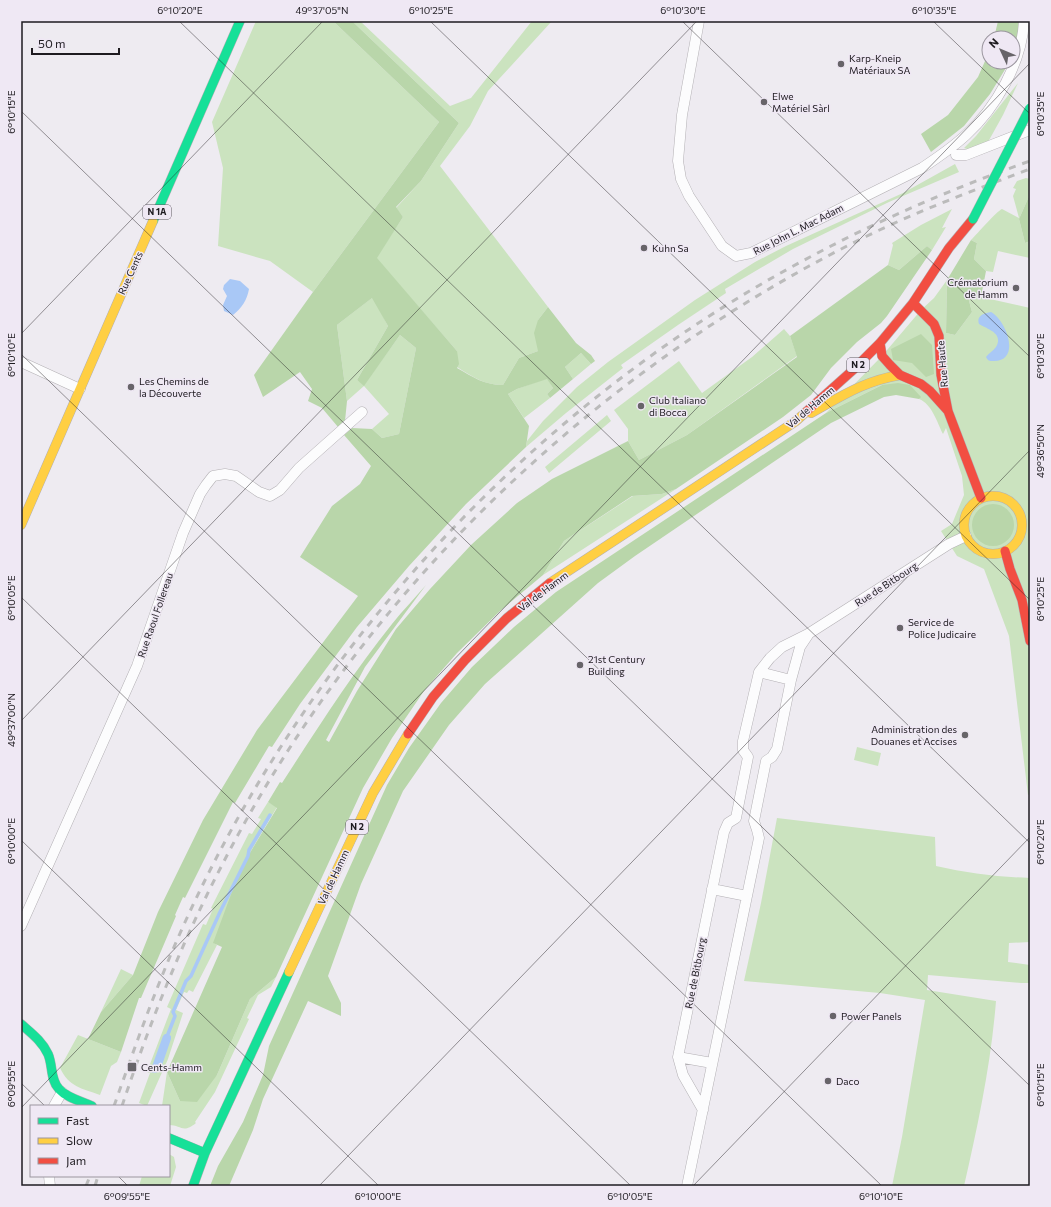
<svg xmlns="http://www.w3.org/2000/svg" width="1051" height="1207" viewBox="0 0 1051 1207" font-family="Commissioner,sans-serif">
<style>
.green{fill:#cbe3bf;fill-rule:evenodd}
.forest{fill:#b9d6aa}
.water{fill:#a9c8f6}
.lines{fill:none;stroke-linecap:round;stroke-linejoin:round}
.stream{stroke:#a9c8f6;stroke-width:3.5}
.street-casing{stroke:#b3b0b4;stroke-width:11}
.fast-casing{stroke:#b3b0b4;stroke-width:10}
.slow-casing{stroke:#b3b0b4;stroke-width:10}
.jam-casing{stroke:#b3b0b4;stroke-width:10}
.street{stroke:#fcfcfd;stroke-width:10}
.fast{stroke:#16e098;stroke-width:9}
.slow{stroke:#ffcf43;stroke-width:9}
.jam{stroke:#f24e42;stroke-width:9}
.rail{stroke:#bbb;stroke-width:3;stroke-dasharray:7 7;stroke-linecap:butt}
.fast-bridge-casing{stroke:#b3b0b4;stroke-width:10;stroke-linecap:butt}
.fast-bridge{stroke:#16e098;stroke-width:9}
.ticks{fill:none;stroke:#1e1b20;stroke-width:1;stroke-opacity:0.45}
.poi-dot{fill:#676469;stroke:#efe8f4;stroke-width:1.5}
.labels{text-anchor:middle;stroke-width:3;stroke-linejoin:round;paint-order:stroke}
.shield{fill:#efe8f4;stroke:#5d5860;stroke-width:1}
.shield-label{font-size:9px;font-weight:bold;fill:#1e1b20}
.poi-label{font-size:10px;fill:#1e1b20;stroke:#efe8f4;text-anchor:start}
.street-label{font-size:10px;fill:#1e1b20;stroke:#efe8f4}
.neatline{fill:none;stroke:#1e1b20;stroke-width:1.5}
.ticks-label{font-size:10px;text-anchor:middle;fill:#1e1b20}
</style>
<rect width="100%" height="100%" fill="#eeebf1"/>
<path class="green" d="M256,21H333L439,122L313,292L270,261L218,246L223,168L212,122Z
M352,21H360L450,106L471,98L532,21H552L488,91L470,126L440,166L548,307L538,320V351L519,358L503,385C484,385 473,377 457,367V351L376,258L403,217L396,208L421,181L459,123Z
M1018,83L1003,115L988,142L970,150L964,148L976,136Z
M955,164L959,172L889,202L793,249L725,289L726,293L678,325L621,365L623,368L566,413L526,447L527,441L543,421L577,387L608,362L695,300L755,262L786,246L903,193Z
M1026,178L1030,179V194L1019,219L1025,243L1030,241V258L998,251L993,272L986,271L974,259L977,243L971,240C977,234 997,211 1002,209L1019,218L1013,196L1016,189L1013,188L1017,181Z
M952,209L942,228L946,227L932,250L927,246L899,270L888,265L893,245L892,243L921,225Z
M947,280L946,333L955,335L972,312L968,297H981L1030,308V794L1028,795L1009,636L984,569L957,556L941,531L952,524L964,495L962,476L946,428L943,434C937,422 932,404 919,399L920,397L882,385L826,413L882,356L921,310L934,298ZM1003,507L1008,511L1012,517L1010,536L1005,541L999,544Z
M373,297L388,326L357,380L364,385L400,335L416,348L399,434L382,438L372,429L389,414L364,386L347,401L337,325Z
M784,329L790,336L797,356L687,435L639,460L628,441V429L614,410L679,361L702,393L752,357Z
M581,353L591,364L573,379L565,367Z
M547,378L553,388L547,394L550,398L524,418L508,394L517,389Z
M607,415L611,421L549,473L545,467Z
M676,489L543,575L564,541L633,496L662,494Z
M857,747L881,753L878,766L854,760Z
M268,802L277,807L248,856L214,943L217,945L193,992L189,990L187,993L184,992L176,1010L183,1013L168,1059L147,1106L139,1103L150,1073L147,1072L171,1009L167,1007L203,924L206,925L213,909L211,908L249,833L252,834L261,819L258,818Z
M777,818L935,837L936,866C967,873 998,877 1030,878V942L1009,943L1008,962L1030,965V983H1021L928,975L927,990L996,1001C991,1064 978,1125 964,1186H892L902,1137L925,1000L880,993L744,981L761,903Z
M121,969L133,975L101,1012Z
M276,977L271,987L258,995L247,1018L249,1019L215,1092L195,1122L196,1123C183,1134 181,1125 169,1125V1106H162L167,1072L180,1101L217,1075L250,999Z
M78,1035L121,1052L117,1062L111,1066L100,1095C81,1088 69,1087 60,1068Z
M169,1154L174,1157L176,1167L170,1186H139L142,1176H169Z"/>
<path class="forest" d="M333,21H352L459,123L421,181L396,207L403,217L377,258L457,351L459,364L457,368C473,377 484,385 503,385L519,358L538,351L534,333L538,320L548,307L576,343L591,355L595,361L591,364L581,353L565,367L573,379L550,398L547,394L553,388L547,379L517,389L508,394L529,426L526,447L466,504L409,566L357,627L300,704L272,747L269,746L235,803L233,802L185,898L183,897L175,915L176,916L141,998H139L121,1052L88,1039L101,1012L133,975L158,912L203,820L257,730L358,596L300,557L332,506L360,484L371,466L344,435L352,428L372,429L382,438L399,434L416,348L400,335L364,386L357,380L388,326L372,298L337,325L347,401L345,421L338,427L322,408L308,401L312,389L300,372L263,397L254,375L313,292L439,122Z
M998,21H1019L1020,30L1013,52V38H994Z
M989,52V62H1010L1009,63L990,94L964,126L931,152L921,134L948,115L978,77Z
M1030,194V241L1025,243L1019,219Z
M971,240L977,243L974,259L986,271L981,297H968L972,312L955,335L946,333L947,280Z
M927,246L932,250L887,316L881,323L857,342L831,368L811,395L783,417L676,489L662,494L632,496L564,541L543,575L500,611L457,653L424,691L392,738L363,788L276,977L250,999L217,1075L197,1102L180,1101L167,1072L222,947L213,943L236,881L248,856L277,808L268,802L280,782L282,783C317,729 352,674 392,624C403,610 415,598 426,585L365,667L326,740L329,742L357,691L396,629L430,589L471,545L517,503L552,479L628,441L639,460L687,435L797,357L790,336L888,265L899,270Z
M921,334L932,345L934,374L926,377L912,363L893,360L891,349Z
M898,383L910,385L921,397L919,399L896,395L884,397L831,423L635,556L598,583L485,684L449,725L403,791L361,884L328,976L341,1003V1016L308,1001L263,1099L253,1130L229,1186H210L218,1166L243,1122L263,1075L269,1046L387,785L409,748L441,703L472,667L514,627L556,592L826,413L882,385Z
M972 525a21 21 0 1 1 42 0a21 21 0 1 1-42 0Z"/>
<path class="water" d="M230,279L240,281L249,289C247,300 242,308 233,315L224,311L223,305L227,296L223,289L224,285Z
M991,312C1007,321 1021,361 994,361C989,361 988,361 986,357C989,353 993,351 996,347C1004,333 987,329 979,324C976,316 984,313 991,312Z
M165,1034H168L171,1036V1039L160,1071L155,1073L150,1072L163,1036Z"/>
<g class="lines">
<path class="stream" d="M168,1034L175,1016L173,1012L186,981L191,976L220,912L248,856L249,850L270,815"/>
<g class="street-casing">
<path id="street" d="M699,21L682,115L678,161L681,179L689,196L722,246L736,256L751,253L922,168C937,158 952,148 966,135C996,108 1022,62 1024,21
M956,155H966L1030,130
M21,362L80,389
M759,672L791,680
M712,889L747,896
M21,926L137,666L183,533L200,494L206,485L213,476L225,474L236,476L259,492L270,496L280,490L299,468L362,412
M678,1057L712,1063
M54,1106L62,1092
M703,1110L683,1075L678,1057L724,832L728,823L736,818L748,757L743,750V741L759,672L770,658L782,647L808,634L949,544L966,536
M49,1176L50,1186
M687,1186L759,838L757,830L754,821L766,761L772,757L777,749L791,680L800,647L808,635"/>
</g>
<g class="fast-casing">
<path id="fast" d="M153,221L240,21
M21,1024C31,1033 42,1041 48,1054C53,1065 50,1080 59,1089C67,1098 81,1101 92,1106
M169,1138L205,1153
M193,1186L205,1153L289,972"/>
</g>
<g class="slow-casing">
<path id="slow" d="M811,413C842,396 864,381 900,375
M964 525a29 29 0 1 1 58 0a29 29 0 1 1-58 0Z
M21,525L153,221
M550,583L796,421L806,412
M289,972L373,793L408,734"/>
</g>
<g class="jam-casing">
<path id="jam" d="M913,303L934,324L939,336L941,375L948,411L981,498
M880,343L882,356L890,365L900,375L921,384L930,391L948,411
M806,412L853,370L880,343L913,303L949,248L973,219
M1005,551L1010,569L1022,600L1030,641
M408,734L433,697L465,660L507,618L550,583"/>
</g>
<use href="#street" class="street"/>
<use href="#fast" class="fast"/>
<use href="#slow" class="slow"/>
<use href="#jam" class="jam"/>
<path class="rail" d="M114,1106C136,1044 158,981 186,920C313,642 539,400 810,257C881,219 954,188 1030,161
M122,1106C149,1025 181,944 221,867C360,595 592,371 867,236C920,210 975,190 1030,169
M86,1186L90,1176
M95,1186L98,1176"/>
<g class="fast-bridge-casing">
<path id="fast-bridge" d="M973,219L1030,108"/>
</g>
<use href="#fast-bridge" class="fast-bridge"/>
</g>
<path class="ticks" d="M179,21L1030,843M430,21L1030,600M682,21L1030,357M933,21L1030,114M21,111L1030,1086M21,334L323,21M21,354L882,1186M21,597L631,1186M21,721L697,21M21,840L379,1186M21,1083L45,1106M21,1108L1030,63M118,1176L128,1186M319,1186L1030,450M693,1186L1030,837"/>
<g class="poi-dot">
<circle cx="841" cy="64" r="4"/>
<circle cx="764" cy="102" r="4"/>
<circle cx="644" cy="248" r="4"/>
<circle cx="1016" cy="288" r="4"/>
<circle cx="131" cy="387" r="4"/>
<circle cx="641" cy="406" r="4"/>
<circle cx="900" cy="628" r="4"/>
<circle cx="580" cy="665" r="4"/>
<circle cx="965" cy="735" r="4"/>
<circle cx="833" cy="1016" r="4"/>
<rect x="127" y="1062" width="10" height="10" rx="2"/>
<circle cx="828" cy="1081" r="4"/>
</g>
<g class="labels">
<g class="shield">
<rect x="143" y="205" width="28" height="14" rx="3"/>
<rect x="847" y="358" width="22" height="14" rx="3"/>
<rect x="346" y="820" width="22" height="14" rx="3"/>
</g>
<g class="shield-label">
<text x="157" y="215">N 1A</text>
<text x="858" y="368">N 2</text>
<text x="357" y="830">N 2</text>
</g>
<g class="poi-label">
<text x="849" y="62">Karp-Kneip<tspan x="849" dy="12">Matériaux SA</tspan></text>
<text x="772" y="100">Elwe<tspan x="772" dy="12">Matériel Sàrl</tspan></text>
<text x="652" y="252">Kuhn Sa</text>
<text x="1008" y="286" text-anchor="end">Crématorium<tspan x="1008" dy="12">de Hamm</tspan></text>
<text x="139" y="385">Les Chemins de<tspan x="139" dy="12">la Découverte</tspan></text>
<text x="649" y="404">Club Italiano<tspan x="649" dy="12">di Bocca</tspan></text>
<text x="908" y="626">Service de<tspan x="908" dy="12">Police Judicaire</tspan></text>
<text x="588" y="663">21st Century<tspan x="588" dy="12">Building</tspan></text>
<text x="957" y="733" text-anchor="end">Administration des<tspan x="957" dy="12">Douanes et Accises</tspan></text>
<text x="841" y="1020">Power Panels</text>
<text x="141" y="1071">Cents-Hamm</text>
<text x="836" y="1085">Daco</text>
</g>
<g class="street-label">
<text transform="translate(798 229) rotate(-27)" y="4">Rue John L. Mac Adam</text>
<text transform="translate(130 273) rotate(-66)" y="4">Rue Cents</text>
<text transform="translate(942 364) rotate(-95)" y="4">Rue Haute</text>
<text transform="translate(810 407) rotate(-40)" y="4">Val de Hamm</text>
<text transform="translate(886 584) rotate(-33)" y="4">Rue de Bitbourg</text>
<text transform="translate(543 591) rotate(-37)" y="4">Val de Hamm</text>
<text transform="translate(155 615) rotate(-71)" y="4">Rue Raoul Follereau</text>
<text transform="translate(333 877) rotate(-65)" y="4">Val de Hamm</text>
<text transform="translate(695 973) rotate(-79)" y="4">Rue de Bitbourg</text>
</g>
</g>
<rect width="1051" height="1207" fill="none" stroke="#efe8f4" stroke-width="44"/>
<rect x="30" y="1105" width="140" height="72" fill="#efe8f4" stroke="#9b969f"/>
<rect x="38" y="1118" width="20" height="6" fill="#16e098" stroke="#9b969f"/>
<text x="66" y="1125" font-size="12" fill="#1e1b20">Fast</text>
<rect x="38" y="1138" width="20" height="6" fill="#ffcf43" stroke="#9b969f"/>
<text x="66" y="1145" font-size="12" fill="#1e1b20">Slow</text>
<rect x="38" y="1158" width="20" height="6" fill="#f24e42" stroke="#9b969f"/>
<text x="66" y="1165" font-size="12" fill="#1e1b20">Jam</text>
<g transform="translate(1001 50) rotate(314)"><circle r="19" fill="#efe8f4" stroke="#9b969f"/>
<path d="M0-3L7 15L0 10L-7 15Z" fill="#676469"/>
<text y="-6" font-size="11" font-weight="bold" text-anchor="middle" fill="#1e1b20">N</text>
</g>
<path d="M32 48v6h87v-6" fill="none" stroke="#1e1b20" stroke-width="2"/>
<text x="38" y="48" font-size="12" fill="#1e1b20" stroke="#efe8f4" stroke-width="3" paint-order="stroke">50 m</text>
<rect x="22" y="22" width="1007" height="1163" class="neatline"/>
<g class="ticks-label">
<text x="180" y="14">6°10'20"E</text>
<text x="322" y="14">49°37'05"N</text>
<text x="431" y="14">6°10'25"E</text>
<text x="683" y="14">6°10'30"E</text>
<text x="934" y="14">6°10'35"E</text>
<text transform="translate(11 112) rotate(-90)" y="4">6°10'15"E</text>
<text transform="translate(1040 114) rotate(-90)" y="4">6°10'35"E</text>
<text transform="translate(11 355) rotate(-90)" y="4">6°10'10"E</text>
<text transform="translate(1040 356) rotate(-90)" y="4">6°10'30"E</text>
<text transform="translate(1040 451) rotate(-90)" y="4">49°36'50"N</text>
<text transform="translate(11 598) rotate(-90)" y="4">6°10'05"E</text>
<text transform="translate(1040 599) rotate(-90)" y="4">6°10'25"E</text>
<text transform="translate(11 720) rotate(-90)" y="4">49°37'00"N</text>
<text transform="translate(11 841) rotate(-90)" y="4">6°10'00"E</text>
<text transform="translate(1040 842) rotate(-90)" y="4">6°10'20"E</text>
<text transform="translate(11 1084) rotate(-90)" y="4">6°09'55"E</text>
<text transform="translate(1040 1085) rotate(-90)" y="4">6°10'15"E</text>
<text x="127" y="1200">6°09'55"E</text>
<text x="378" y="1200">6°10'00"E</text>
<text x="630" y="1200">6°10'05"E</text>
<text x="881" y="1200">6°10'10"E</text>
</g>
</svg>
